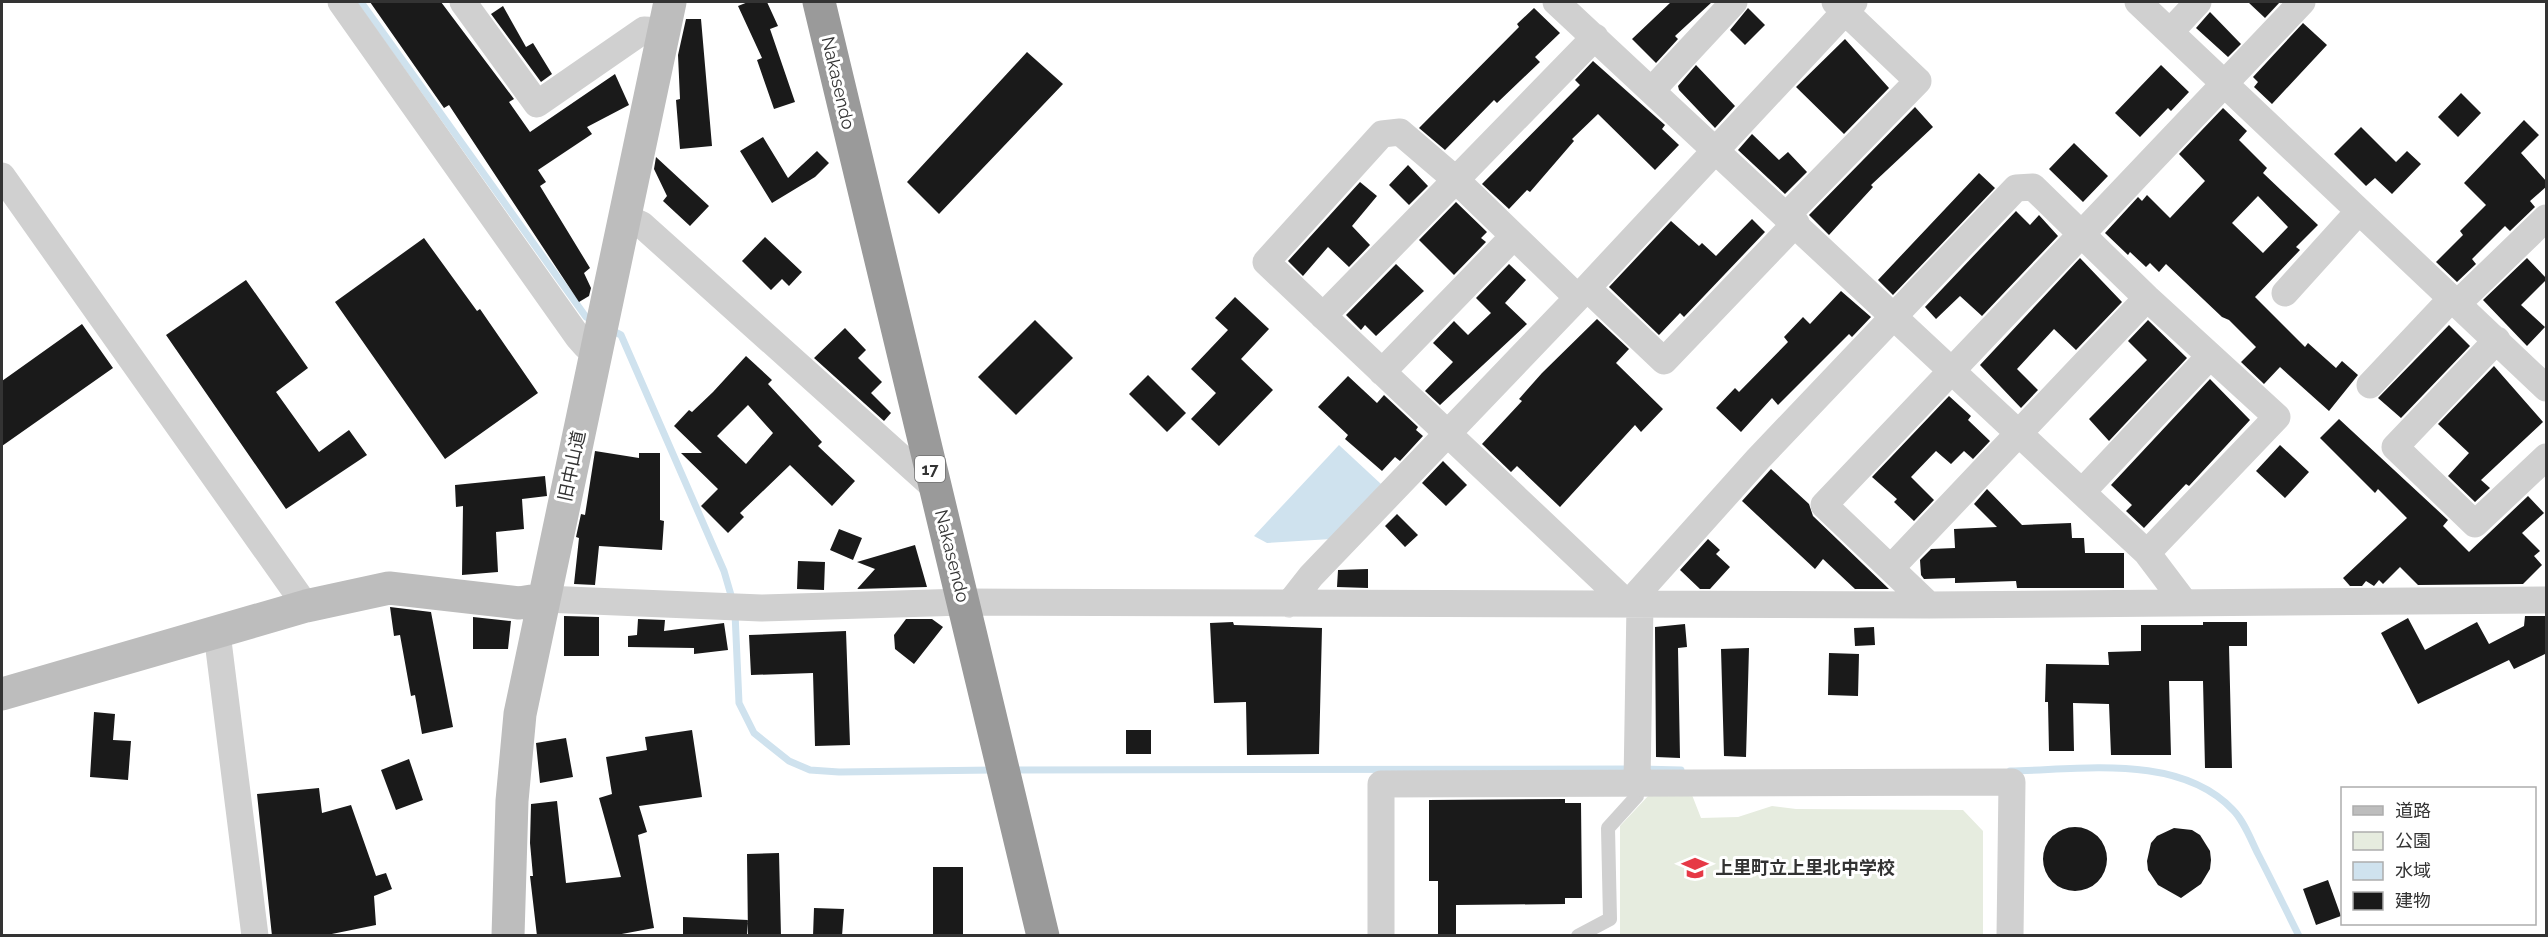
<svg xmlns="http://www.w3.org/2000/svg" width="2548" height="937" viewBox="0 0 2548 937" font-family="Raleway,'Noto Sans JP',sans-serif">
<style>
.green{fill:#e6ecdf}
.water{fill:#cfe2ee}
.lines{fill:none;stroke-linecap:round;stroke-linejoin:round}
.stream{stroke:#cfe2ee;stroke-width:7}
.building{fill:#1a1a1a;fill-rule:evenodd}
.lane{stroke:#d0d0d0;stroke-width:14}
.street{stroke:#d0d0d0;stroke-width:27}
.secondary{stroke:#bdbdbd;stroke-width:33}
.highway{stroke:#9a9a9a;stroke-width:33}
.labels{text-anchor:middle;stroke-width:6;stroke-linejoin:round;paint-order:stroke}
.shield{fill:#fff;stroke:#707070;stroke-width:1.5}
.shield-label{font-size:16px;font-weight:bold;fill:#333}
.street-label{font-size:18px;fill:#333;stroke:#fff}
.poi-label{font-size:18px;font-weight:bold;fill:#333;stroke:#fff;text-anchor:start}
</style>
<rect width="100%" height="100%" fill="#fff"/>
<path class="green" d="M1649,795H1692L1701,818L1738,817L1772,806L1796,809L1963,810L1983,831V935L1620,936V826Z"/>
<path class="water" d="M1339,445L1381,484L1331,539L1267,543L1254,536Z"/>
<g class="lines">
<path class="stream" d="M361,2L586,317L593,321
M611,330L621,335L724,571L733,602
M735,613L739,703L754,733L789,761L810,770L839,772L994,770
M1641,769L1681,770
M1011,770L1630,769
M2010,771C2081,770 2179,753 2233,810C2244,821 2251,840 2258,854C2272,881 2285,908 2299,936"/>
</g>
<path class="building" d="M370,2H441L514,99L509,102L530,132L615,74L629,105L587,127L592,134L538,170L546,182L540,186L590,268L584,273L591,288L589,296L579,302L449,105L444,108Z
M748,2H767L778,26L770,29L795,102L774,109L757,60L762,58L738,6Z
M1671,2H1712L1675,36L1678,39L1656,63L1632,39Z
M2248,2H2280L2265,18Z
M503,6L526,47L533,43L552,74L541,82L491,14Z
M1534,8L1560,33L1535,57L1540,62L1497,103L1494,100L1445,150L1419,128L1519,27L1517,24Z
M1748,8L1765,25L1745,45L1730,30Z
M2210,12L2241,44L2228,57L2196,28Z
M686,19H701L712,146L680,149L676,100L680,99L678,55Z
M2303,23L2327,45L2272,104L2254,87L2258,82L2253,77Z
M1845,39L1889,88L1844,134L1796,87Z
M1027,52L1063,84L939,214L907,182Z
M1593,61L1665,125L1662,129L1679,145L1655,170L1598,114L1572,139L1574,141L1530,192L1527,190L1509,209L1482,184L1580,85L1575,80Z
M1696,65L1735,106L1715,128L1679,90L1678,86Z
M2161,65L2189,92L2171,111L2168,108L2140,137L2115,113Z
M2461,93L2481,113L2458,137L2438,117Z
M1915,107L1933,127L1871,185L1873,187L1829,235L1809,215Z
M2223,108L2247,131L2239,140L2267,168L2263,173L2318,225L2296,247L2300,250L2255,297L2305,347L2308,343L2336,368L2342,361L2358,375L2329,411L2280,367L2264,384L2241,362L2256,347L2229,320L2222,317L2166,264L2159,272L2150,263L2146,267L2130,252L2128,255L2105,233L2138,197L2142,201L2147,195L2170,218L2205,181L2179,154ZM2258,196L2288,227L2263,253L2232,223Z
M2524,120L2539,135L2521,153L2547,182V186L2530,201L2535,207L2510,231L2505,226L2472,259L2476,264L2457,282L2436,262L2463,235L2460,231L2486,205L2464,183Z
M2361,127L2396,162L2407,151L2421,164L2392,194L2375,178L2366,186L2334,154Z
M1752,134L1779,160L1788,152L1807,172L1785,194L1738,150Z
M763,137L788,178L817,151L829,163L815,177L772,203L740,151Z
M2074,143L2108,176L2083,202L2049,169Z
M656,157L709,206L690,226L663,201L667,196L654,169Z
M1408,165L1428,186L1409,205L1389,185Z
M1979,173L1995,188L1893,295L1878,280Z
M1360,182L1377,196L1352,226L1370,245L1349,267L1328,247L1303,276L1288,261Z
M1456,202L1487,232L1481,238L1486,242L1454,275L1419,240Z
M2016,211L2030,225L2039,215L2058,236L1982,316L1960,296L1936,319L1925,307Z
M1752,219L1765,232L1684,317L1680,313L1659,335L1609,287L1671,221L1699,246L1702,243L1716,256Z
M765,237L802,272L789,286L782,279L771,290L742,261Z
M424,238L477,311L480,309L538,393L445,459L335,302Z
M2080,258L2122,302L2076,350L2054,329L2017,369L2038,390L2021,408L1980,365Z
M2527,258L2547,279L2521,305L2545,327L2527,346L2483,300Z
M1396,264L1424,291L1376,336L1365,325L1361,330L1346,315Z
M1509,264L1526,280L1505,303L1527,324L1440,405L1425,391L1453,362L1433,343L1454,321L1468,335L1491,313L1476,298Z
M246,280L308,368L276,392L319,452L349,430L367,455L286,509L166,335Z
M1841,291L1871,317L1852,337L1849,334L1778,405L1772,398L1741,432L1716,408L1735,388L1739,392L1788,342L1784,337L1803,317L1810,324Z
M1235,297L1269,329L1241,359L1273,390L1219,446L1191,419L1216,393L1191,369L1228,330L1215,318Z
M1597,319L1629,349L1616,363L1663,409L1641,432L1635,425L1560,507L1517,466L1511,472L1482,444L1522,401L1519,399L1542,373Z
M1035,320L1073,358L1016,415L978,377Z
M2148,320L2187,358L2109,441L2089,419L2147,360L2128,341Z
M82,324L113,368L2,446V381Z
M2449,325L2470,346L2401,418L2378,398Z
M845,328L866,350L858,358L882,382L871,393L891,413L884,421L814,358Z
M746,356L772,380L768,384L822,442L818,446L855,481L832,506L790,465L740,513L744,517L728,533L701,506L718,489L681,453H702L674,426L689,410L692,412L713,392ZM748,405L773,433L746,464L717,436Z
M2494,366L2543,422L2481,480L2490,488L2475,502L2448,476L2469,453L2438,424Z
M1148,375L1186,413L1167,432L1129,394Z
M1348,376L1377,403L1384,395L1418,427L1416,430L1423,436L1400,461L1395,457L1382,471L1345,439L1348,435L1318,407Z
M2210,379L2250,420L2189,486L2186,484L2144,528L2126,511L2132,505L2111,485Z
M1949,396L1971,416L1968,420L1990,441L1973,459L1964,451L1951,464L1936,451L1911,477L1934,500L1914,521L1894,502L1897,499L1872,477Z
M2339,419L2448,520L2443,526L2469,552L2528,496L2544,513L2522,533L2540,551L2534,556L2542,565L2523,584L2418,585L2400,567L2383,584L2379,580L2374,586L2366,581L2362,586H2350L2343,578L2407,518L2378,489L2375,493L2320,438Z
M2280,445L2309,472L2285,498L2256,471Z
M595,451L639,458V453H660V520L664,521L662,550L599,546L595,585L574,584L579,538L576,537L581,514L585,515Z
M1443,461L1467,485L1446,506L1422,483Z
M1771,469L1809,504L1813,516L1889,589H1855L1823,559L1815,569L1742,501Z
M545,476L547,496L522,499L524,529L496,532L498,572L462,575L463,506L456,507L455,485Z
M1987,489L2022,525L2071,523L2072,538H2084L2085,553H2124V588H2017L2016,581L1955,583V578L1924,579L1921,575L1920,560L1931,549L1955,548L1954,529L1997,527L1974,504Z
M1397,514L1418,535L1405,547L1385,526Z
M839,529L862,538L853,560L830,550Z
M1708,539L1720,550L1716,554L1730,567L1710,589H1700L1680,570Z
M915,545L927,587L857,589L875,569L857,562Z
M798,561L825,562L824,590L797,589Z
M1368,569V588L1337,587L1338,570Z
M390,607L431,612L453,727L422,734L415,695L411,696L400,635L394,636Z
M564,616L599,617V656H564Z
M2525,616H2547V653L2514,669L2509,660L2418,704L2381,633L2408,618L2425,650L2477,622L2489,644L2524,626Z
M473,617L511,621L508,649H473Z
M638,619L665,620L664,631L724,623L728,650L694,654V648L628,647V636L637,635Z
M906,619H932L943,627L914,664L895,649L894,635Z
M1233,622L1234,625L1322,628L1319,754L1247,755L1246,702L1214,703L1210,623Z
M2203,622H2247V646H2229L2232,768H2205L2203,681H2169L2171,755H2111L2109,704L2073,703L2074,751H2049L2048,702H2045L2046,664L2109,665L2108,652L2141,651V625H2203Z
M1685,624L1687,647L1678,648L1680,758L1656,757L1655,627Z
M1874,627L1875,645L1855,646L1854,628Z
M846,631L850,745L815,746L813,673L751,675L749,635Z
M1749,648L1746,757L1724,756L1721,649Z
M1829,653L1859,654L1858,696L1828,695Z
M94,712L115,714L113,740L131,741L128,780L90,777Z
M692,730L702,797L639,806L647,832L638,835L654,928L611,936H537L530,876H533L530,843L531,804L557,801L566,883L621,877L599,798L612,794L606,757L647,750L645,737Z
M1126,730H1151V754H1126Z
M566,738L573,777L540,783L536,743Z
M409,759L423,800L396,810L381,770Z
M319,788L322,813L351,805L376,876L386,873L392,889L374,896L376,925L322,936H272L257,794Z
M1565,799V803H1581L1582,898H1565V904L1456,905V936H1438V881H1429V800Z
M2043 859a32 32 0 1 1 64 0a32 32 0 1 1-64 0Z
M2174,828L2192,830L2200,835L2210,851L2211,860L2210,869L2201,884L2181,898L2158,885L2148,870L2147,861L2151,843L2157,836Z
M779,853L781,936H748L747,854Z
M933,867H963V936H933Z
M2328,880L2341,916L2316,925L2303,889Z
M814,908L844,909L842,936H813Z
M683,917L748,920L747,936H683Z"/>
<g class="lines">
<path class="lane" d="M1578,936L1610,919L1608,828L1637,796V782"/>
<path class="street" d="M341,2L578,337L586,346L597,347
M463,2L537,104L644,30L663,31
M1556,2L2147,553L2184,602
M2138,2L2546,388
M2170,32L2198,2
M1652,90L1734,2
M2,176L306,606
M1787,215L1918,81L1835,2
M625,217L642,225L935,488
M1587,288L1664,361L1796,223
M2285,293L2359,211
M1577,297L1455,179L1400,132L1382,134L1266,262L1628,604L1758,459L2016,188L2033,187L2147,298L2277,417L2147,553
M2458,303L2546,218
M1323,316L1595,37
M2497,340L2395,447L2475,524L2546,457
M1382,372L1513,237
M2370,385L2452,298
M2082,492L2210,356
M1891,568L2147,298
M544,599L761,608L964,602L1929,605L2546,600
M1289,604L1311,576L1587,288L1854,2
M1929,605L1824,505L2302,2
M217,633L255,936
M1637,782L1640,604
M1381,936V784L2012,782L2010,936"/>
<path class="secondary" d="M2,694L306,606L389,588L519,603L544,599
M508,936L512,801L520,714L670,2"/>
<path class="highway" d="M819,2L1043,936"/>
</g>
<defs>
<g id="school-bare" transform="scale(2.07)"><path d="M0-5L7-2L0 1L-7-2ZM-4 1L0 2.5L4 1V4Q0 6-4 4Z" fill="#e63946" stroke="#fff" stroke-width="2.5" paint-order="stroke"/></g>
</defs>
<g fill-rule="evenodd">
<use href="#school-bare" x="1695" y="868"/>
</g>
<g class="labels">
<rect class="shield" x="915" y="456" width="30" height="26" rx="4.5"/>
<g class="shield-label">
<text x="930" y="475">17</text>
</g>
<g class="street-label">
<text transform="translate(838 83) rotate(77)" y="6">Nakasendo</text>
<text transform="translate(572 466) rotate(-78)" y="6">旧中山道</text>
<text transform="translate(952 556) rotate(76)" y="6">Nakasendo</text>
</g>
<g class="poi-label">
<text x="1715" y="874">上里町立上里北中学校</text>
</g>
</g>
<rect width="2548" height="937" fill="none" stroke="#333333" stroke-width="6"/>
<rect x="2341" y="787" width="195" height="138" fill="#ffffff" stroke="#adadad" stroke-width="1.5"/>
<rect x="2353" y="806" width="30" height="9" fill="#bdbdbd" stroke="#adadad" stroke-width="1.5"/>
<text x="2395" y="817" font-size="18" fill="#333333">道路</text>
<rect x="2353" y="832" width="30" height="18" fill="#e6ecdf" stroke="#adadad" stroke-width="1.5"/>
<text x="2395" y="847" font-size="18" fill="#333333">公園</text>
<rect x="2353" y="862" width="30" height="18" fill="#cfe2ee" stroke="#adadad" stroke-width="1.5"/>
<text x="2395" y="877" font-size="18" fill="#333333">水域</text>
<rect x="2353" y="892" width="30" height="18" fill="#1a1a1a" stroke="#adadad" stroke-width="1.5"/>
<text x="2395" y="907" font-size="18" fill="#333333">建物</text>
</svg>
